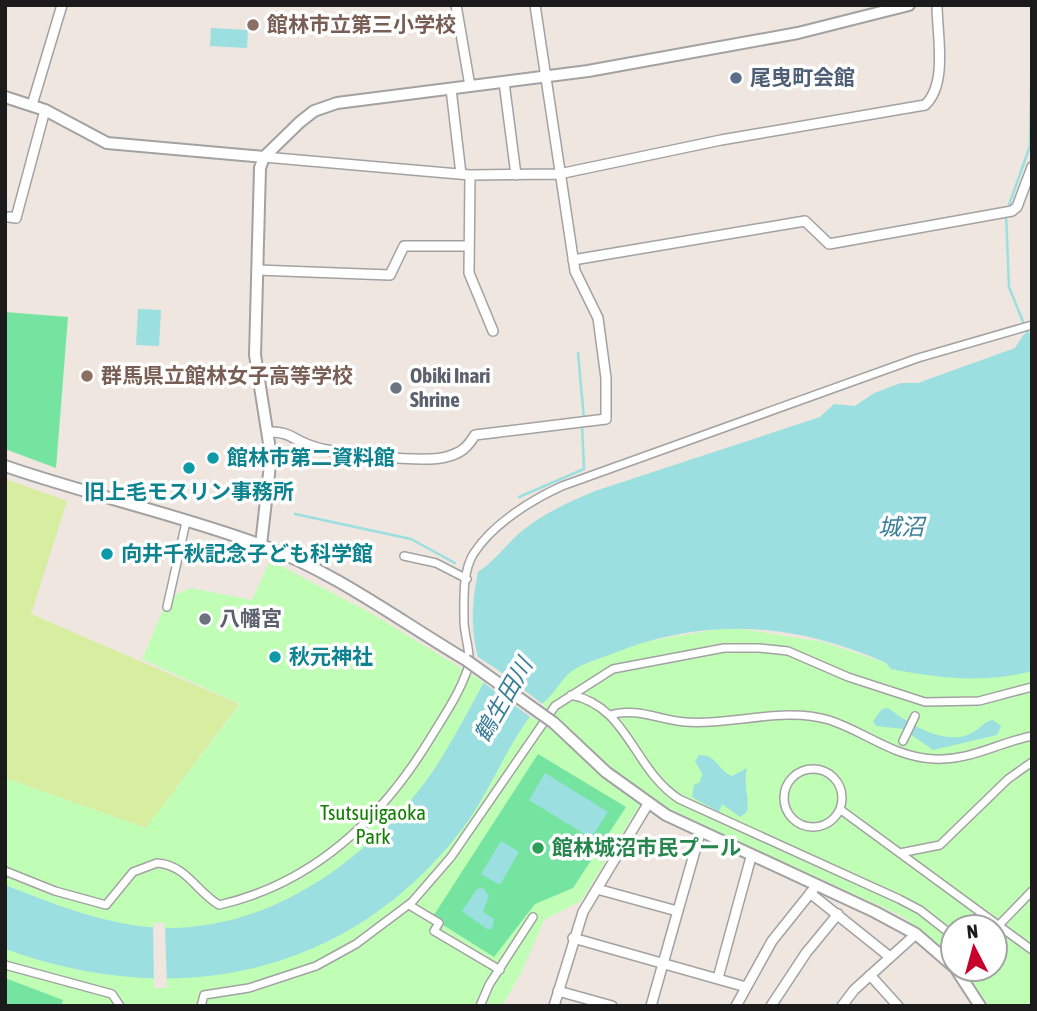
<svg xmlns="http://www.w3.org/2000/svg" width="1037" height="1011" viewBox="0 0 1037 1011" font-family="'Asap Condensed','Noto Sans JP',sans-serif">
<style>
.grass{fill:#d7eda0}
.park{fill:#c0feb6}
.pitch{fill:#76e4a1}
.water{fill:#9bdfe0}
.pier{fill:#eee6df}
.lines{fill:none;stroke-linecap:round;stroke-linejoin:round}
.stream{stroke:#9bdfe0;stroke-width:2.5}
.pedestrian-casing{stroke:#a2a2a2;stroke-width:10}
.minor-casing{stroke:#a2a2a2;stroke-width:12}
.tertiary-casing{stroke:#a2a2a2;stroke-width:14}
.pedestrian{stroke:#fff;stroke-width:7}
.minor{stroke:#fff;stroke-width:9}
.tertiary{stroke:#fff;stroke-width:10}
.tertiary-bridge-casing{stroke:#a2a2a2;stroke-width:14;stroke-linecap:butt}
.tertiary-bridge{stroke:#fff;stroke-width:10}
.education-dot{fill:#8d6e63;stroke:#fff;stroke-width:2.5}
.service-dot{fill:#5c6f8a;stroke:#fff;stroke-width:2.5}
.worship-dot{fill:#6b7280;stroke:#fff;stroke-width:2.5}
.culture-dot{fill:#0f9aa8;stroke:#fff;stroke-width:2.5}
.leisure-dot{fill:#2e9e5b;stroke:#fff;stroke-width:2.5}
.labels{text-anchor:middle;stroke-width:7;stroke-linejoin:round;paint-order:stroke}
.education-label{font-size:21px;font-weight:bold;fill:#785e54;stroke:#fff;text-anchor:start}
.service-label{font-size:21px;font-weight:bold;fill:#4e5e75;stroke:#fff;text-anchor:start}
.worship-label{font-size:21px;font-weight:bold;fill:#5b616d;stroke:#fff;text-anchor:start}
.culture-label{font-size:21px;font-weight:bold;fill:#0d838f;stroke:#fff;text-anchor:start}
.park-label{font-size:21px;fill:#137f03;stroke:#fff}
.leisure-label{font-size:21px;font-weight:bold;fill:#27864d;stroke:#fff;text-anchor:start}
.water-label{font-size:23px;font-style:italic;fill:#3a7e99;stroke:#fff}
</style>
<rect width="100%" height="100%" fill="#eee6df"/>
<path class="grass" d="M5,479L67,501L31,614L239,704L146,828L5,778Z"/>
<path class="park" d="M273,562L369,612L497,690L573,669L638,643L730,627L823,642L886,663H1032V1006H989L964,969H995V927H953V955L902,916L644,798L581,901L544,920L521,973L502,1006H5V778L146,828L240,704L142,659L162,613L163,599L191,588L252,600L269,563Z"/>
<path class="pitch" d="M5,312L68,317L56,468L5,449Z
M538,754L626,807L573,888L535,904L494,957L432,918Z
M5,978L63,1000L61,1006H5Z"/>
<path class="water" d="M211,28L248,30L247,48L210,46Z
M138,309L161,310L159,346L136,345Z
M1032,332V671C983,684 940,678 891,669L886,663C794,622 704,616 609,655C598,659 585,663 575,669C565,674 558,688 550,696C544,703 537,708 531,715C505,750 489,793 463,828C350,977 175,1011 5,949V885C52,903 98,922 148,927C252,936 346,876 411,800C441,765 462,722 484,682C472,638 469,618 478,572C497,560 509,540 527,527C547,512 571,501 595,491L820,417L834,404L855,406L874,393L901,383H918L1015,348L1024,334Z
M888,708C910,724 948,749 975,731C983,726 983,722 993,720L1001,726L997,735L933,750L903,729L876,726L873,721L882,709Z
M699,755C717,754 718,771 732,776L747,768C743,786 750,798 747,812L740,817L722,804L719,812L692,797L694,785L700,782L702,774L695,761Z
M545,773L608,812L591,838L529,800Z
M501,841L519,852L500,885L481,874Z
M483,888L489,896L483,912L494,919L492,929H487L462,911L477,889Z"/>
<path class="pier" d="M472,653L498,670L545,706L533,719L480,680Z
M153,923H165L167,988H154Z"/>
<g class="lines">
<path class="stream" d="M1008,208L1030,146L1032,26
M1006,214L1009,287L1028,334
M578,353L584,419
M519,497L584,469L582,425
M295,514L411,539L455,563"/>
<g class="pedestrian-casing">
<path id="pedestrian" d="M404,556L436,563L467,579
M167,607L186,522
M571,695C628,706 633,769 679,799L899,899L920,910L953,936
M611,715C633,707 662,720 685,722C732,726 783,706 829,720C866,732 893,757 934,759C970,761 997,743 1032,736
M903,741L915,716
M784 798a29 29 0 1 1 58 0a29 29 0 1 1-58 0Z
M841,810L1032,950
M900,853L940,845L1008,779L1032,762
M5,871L55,891L106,905L133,872L157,863C186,865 196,891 219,905C315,883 384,816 433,734C446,713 460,692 468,668C472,655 464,635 464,621C464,601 462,571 474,553C493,524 531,500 562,486L918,358L1032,325
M409,905L439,923L434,931L500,970
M1000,924L1032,891
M5,965L112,994L120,1006
M201,1006L204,995L249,988L316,966L356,944L412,902L451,857L555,706L613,669L724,648H759L788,651L848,677L925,702L979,701L1032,687
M480,1006L489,985L533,917"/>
</g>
<g class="minor-casing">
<path id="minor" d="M456,5L470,86
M504,82L516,175
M451,89L461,174
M32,105L62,5
M264,157L470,175L559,174L721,140L925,105C948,84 937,34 937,5
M470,175L469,273L493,331
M9,217L16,218L45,110
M573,260L805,221L829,244L1012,211L1017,207L1032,167
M257,270L390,275L404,246H469
M269,432C288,431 293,439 309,445C330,454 426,463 446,457C461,453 467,448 475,435L606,419V378L598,318L575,271L535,5
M597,889L677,911
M810,893L890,957
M573,938L746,987
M870,975L898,1006
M718,978L751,857
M558,991L612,1006
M554,1006L583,912L648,804
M651,1006L700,833
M736,1006L772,941L816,886
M771,1006L806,953L838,914
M842,1006L854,990L916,934"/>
</g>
<g class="tertiary-casing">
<path id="tertiary" d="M5,97L45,110L107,143L264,157
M5,466C89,495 177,514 261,545C334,571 400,621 466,660
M261,545L271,456L255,355L260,168L264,157L300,122L314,111L337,103L588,71L798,33L909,5
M554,723L606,772L666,815L875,912L916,934L953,966
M956,969L980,1006"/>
</g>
<use href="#pedestrian" class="pedestrian"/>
<use href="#minor" class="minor"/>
<use href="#tertiary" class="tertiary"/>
<g class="tertiary-bridge-casing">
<path id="tertiary-bridge" d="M466,660L554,723"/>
</g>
<use href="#tertiary-bridge" class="tertiary-bridge"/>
</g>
<g class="education-dot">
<circle cx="253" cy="25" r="7"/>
<circle cx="87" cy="376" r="7"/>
</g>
<circle class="service-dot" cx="736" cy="78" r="7"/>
<g class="worship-dot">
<circle cx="396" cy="388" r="7"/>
<circle cx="205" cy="619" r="7"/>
</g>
<g class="culture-dot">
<circle cx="213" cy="458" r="7"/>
<circle cx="189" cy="468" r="7"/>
<circle cx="107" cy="554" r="7"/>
<circle cx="275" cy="657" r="7"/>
</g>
<circle class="leisure-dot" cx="538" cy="848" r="7"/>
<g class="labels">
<g class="education-label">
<text x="267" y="32">館林市立第三小学校</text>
<text x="101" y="383">群馬県立館林女子高等学校</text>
</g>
<g class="service-label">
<text x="750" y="85">尾曳町会館</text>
</g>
<g class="worship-label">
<text x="410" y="383">Obiki Inari<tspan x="410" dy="24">Shrine</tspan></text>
<text x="219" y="626">八幡宮</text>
</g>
<g class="culture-label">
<text x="227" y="465">館林市第二資料館</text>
<text x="189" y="499" text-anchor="middle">旧上毛モスリン事務所</text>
<text x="121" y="561">向井千秋記念子ども科学館</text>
<text x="289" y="664">秋元神社</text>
</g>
<g class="park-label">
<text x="373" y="820">Tsutsujigaoka<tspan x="373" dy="24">Park</tspan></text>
</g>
<g class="leisure-label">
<text x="552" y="855">館林城沼市民プール</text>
</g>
<g class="water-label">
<text x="901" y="535">城沼</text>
<text transform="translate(503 700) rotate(-60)" y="8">鶴生田川</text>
</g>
</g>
<rect width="1037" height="1011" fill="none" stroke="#1b1b1b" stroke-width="14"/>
<g transform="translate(974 948) rotate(354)"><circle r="33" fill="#ffffff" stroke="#a4a4a4" stroke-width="2"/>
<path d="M0-5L12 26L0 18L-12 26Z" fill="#c6002b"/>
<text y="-10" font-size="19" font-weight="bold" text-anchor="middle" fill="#1b1b1b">N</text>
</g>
</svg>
